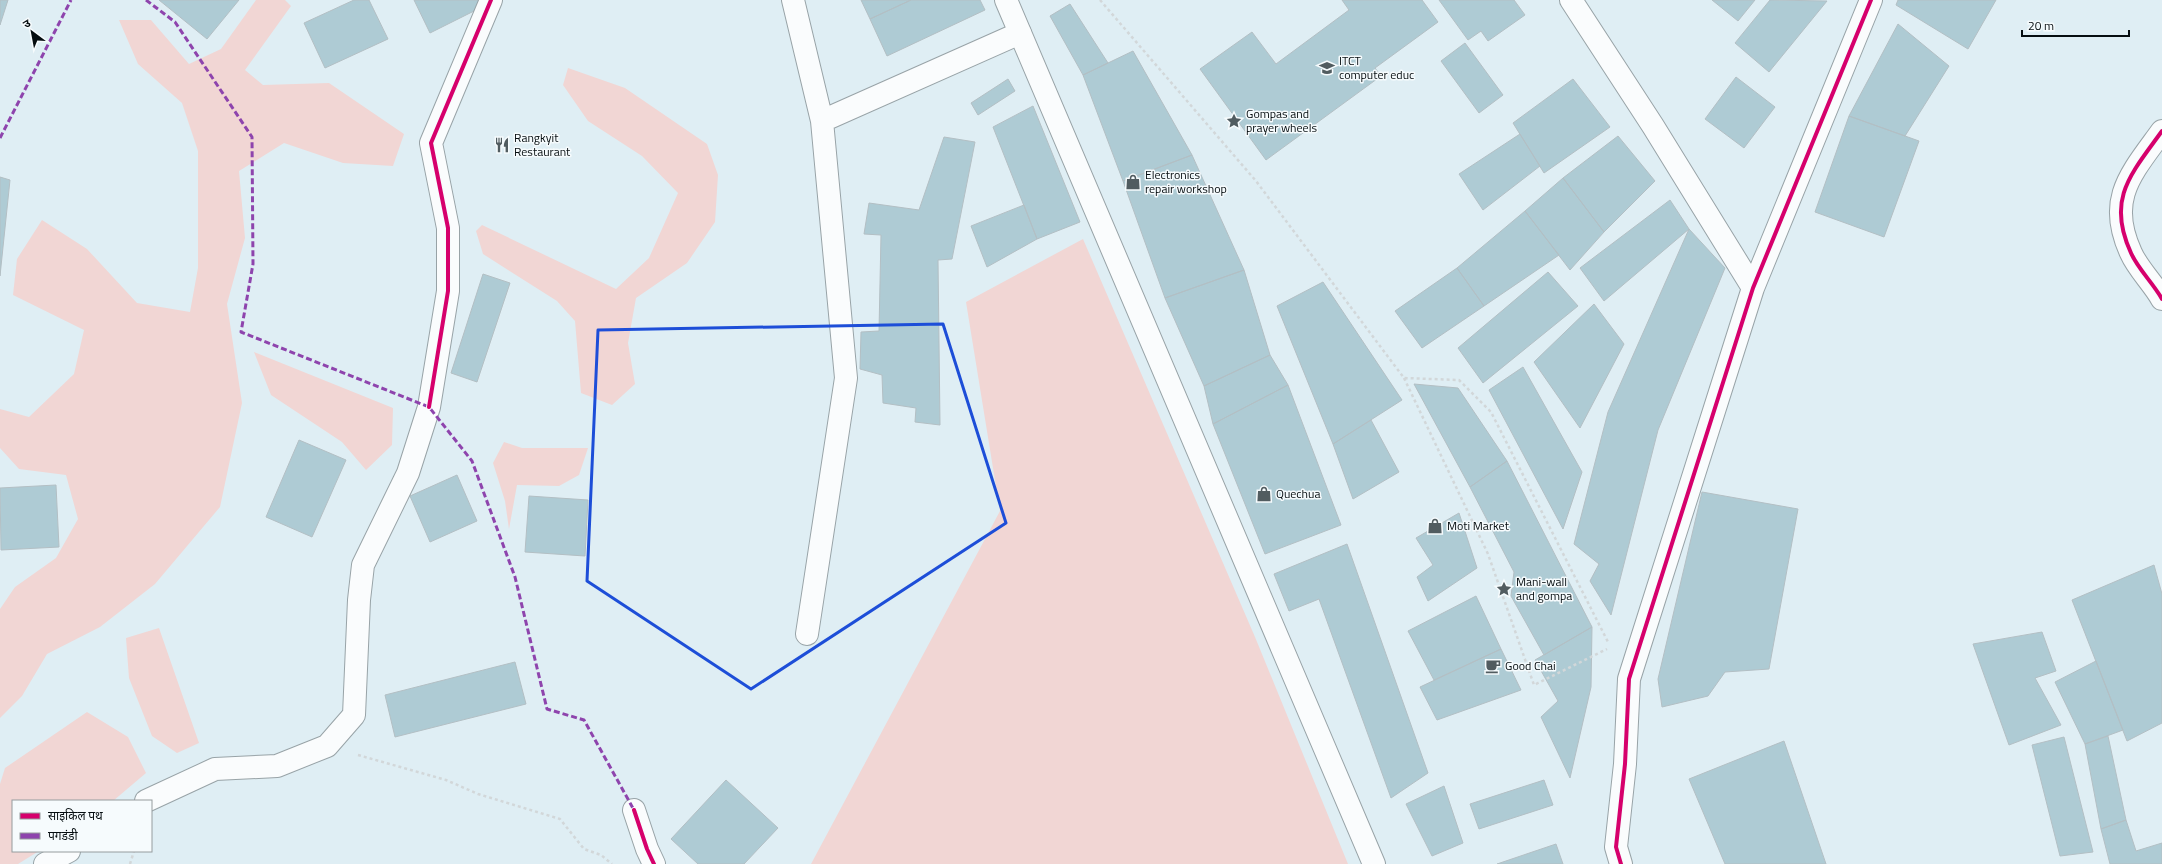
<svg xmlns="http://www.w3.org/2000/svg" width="2162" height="864" viewBox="0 0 2162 864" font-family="'Titillium Web','Noto Sans Devanagari',sans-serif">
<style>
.green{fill:#f1d6d4}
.building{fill:#aecbd4;stroke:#b3bfc4}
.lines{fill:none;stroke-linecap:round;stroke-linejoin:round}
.minor-casing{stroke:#98a3a7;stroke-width:24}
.major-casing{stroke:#98a3a7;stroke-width:24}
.path{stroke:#d2d7d9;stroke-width:2.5;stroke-dasharray:3 3;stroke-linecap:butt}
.minor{stroke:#fafcfd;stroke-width:22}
.major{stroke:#fafcfd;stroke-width:22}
.quiet{stroke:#8e44ad;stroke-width:3;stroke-dasharray:6 3;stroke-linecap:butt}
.cycleway-casing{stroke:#f6fbfd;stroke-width:6}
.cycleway{stroke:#d6006c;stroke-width:4}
.marked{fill:none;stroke:#1d4ed8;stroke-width:3;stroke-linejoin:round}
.labels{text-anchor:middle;stroke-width:3;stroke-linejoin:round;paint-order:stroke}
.poi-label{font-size:12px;fill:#050d10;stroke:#f6fbfd;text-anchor:start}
</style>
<rect width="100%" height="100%" fill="#dfeef4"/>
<path class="green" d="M256,0H285L291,6L245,70L263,85L329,83L404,134L393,166L343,163L284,143L239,171L245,238L227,304L242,403L220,507L155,584L100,627L47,654L22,696L0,718V609L15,587L56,558L78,519L66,475L19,469L0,448V409L29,417L74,374L84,330L13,295L17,259L42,220L87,249L137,303L190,312L198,268V151L182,103L138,64L119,20H151L189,64L221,49Z
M568,68L625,88L707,144L718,175L715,222L687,263L636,298L628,343L635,384L612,405L581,393L575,321L557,301L483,254L476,231L482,225L616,289L649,258L678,193L642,156L588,121L563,85Z
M1083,239L1255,637L1348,864H811L1000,511L966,302Z
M254,352L393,408L392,445L366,470L342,442L271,395Z
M504,442L522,448H588L579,475L559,486L517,485L509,529L505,501L493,463Z
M159,628L199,743L177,753L152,736L129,678L126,638Z
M87,712L128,737L146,773L113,801H13V851H39L18,864H0V784L5,768Z"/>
<path class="building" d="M0,0H8L0,25Z
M159,0H239L207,39Z
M354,0H369L388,39L325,68L304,23Z
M414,0H479L482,7L430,33Z
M861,0H911L870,19Z
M911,0H980L985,10L887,56L870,19Z
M1342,0H1422L1438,22L1375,68L1381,76L1266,160L1200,69L1252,32L1276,64L1349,10Z
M1439,0H1514L1525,15L1488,41L1481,31L1468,40Z
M1712,0H1755L1738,21Z
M1770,0L1827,1L1769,72L1735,43Z
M1898,0H1996L1968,49L1896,5Z
M1070,4L1108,63L1083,75L1050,16Z
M1898,24L1949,66L1905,136L1849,116Z
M1465,43L1503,95L1479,113L1441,61Z
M1133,51L1192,155L1123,181L1083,75Z
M1736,77L1775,107L1744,148L1705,119Z
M1008,79L1015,91L978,115L971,103Z
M1573,79L1610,127L1544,173L1513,123Z
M1033,106L1080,222L1037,239L993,127Z
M1849,116L1919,141L1884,237L1815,212Z
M1520,134L1540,166L1483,210L1459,174Z
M1618,136L1655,181L1604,232L1563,178Z
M944,137L975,142L952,259L938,260L940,425L915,422L916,408L883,403L882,375L860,369L861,332L879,331L881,235L864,234L869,203L919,210Z
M1192,155L1244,270L1165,298L1123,181Z
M0,177L10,180L0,276Z
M1563,178L1604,232L1570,270L1525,211Z
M1670,200L1689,229L1604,301L1580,268Z
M1024,205L1037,239L987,267L971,226Z
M1525,211L1559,255L1484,306L1457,268Z
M1689,229L1725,268L1658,430L1611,615L1590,581L1599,564L1574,544L1608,412Z
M1457,268L1484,306L1422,348L1395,311Z
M1244,270L1270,355L1204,386L1165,298Z
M1548,272L1578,306L1483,383L1458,348Z
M483,274L510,283L477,382L451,373Z
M1323,282L1402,400L1333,444L1277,306Z
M1594,304L1624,344L1580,428L1534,362Z
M1270,355L1288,385L1213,424L1204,386Z
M1523,367L1582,472L1563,529L1489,390Z
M1414,384L1458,388L1507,461L1470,487Z
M1288,385L1341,525L1265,554L1213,424Z
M1371,420L1399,472L1353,499L1333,444Z
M299,440L346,460L312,537L266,517Z
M1507,461L1592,627L1544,655L1511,596L1514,572L1470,487Z
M457,475L477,521L430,542L410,496Z
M56,485L59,547L1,550L0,488Z
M1702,492L1798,509L1769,669L1725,672L1708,696L1662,707L1658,679Z
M529,496L588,500L585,556L525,552Z
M1459,513L1477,568L1428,601L1417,577L1433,565L1416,538Z
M1347,544L1428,773L1391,798L1319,599L1289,611L1274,574Z
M2154,565L2162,594V723L2127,741L2072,600Z
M1476,596L1501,649L1434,680L1408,631Z
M1592,627L1591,687L1570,778L1541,717L1558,701L1535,660Z
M2042,632L2056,671L2035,678L2061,725L2009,745L1973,644Z
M1501,649L1521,690L1437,720L1420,687Z
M2096,661L2123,730L2085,744L2055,682Z
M515,662L526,704L395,737L385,695Z
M2108,736L2126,820L2101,829L2085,744Z
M2064,737L2093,852L2060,856L2032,745Z
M1784,741L1826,864H1725L1689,779Z
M726,780L778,828L744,864H698L671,839Z
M1544,780L1553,805L1479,829L1470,804Z
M1444,786L1463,843L1432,856L1406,804Z
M2126,820L2136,851L2162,843V864H2110L2101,829Z
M1556,844L1563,864H1497Z"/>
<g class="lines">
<g class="minor-casing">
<path id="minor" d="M793,0L822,121L846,378L807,634
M1571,0L1653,126L1753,288
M822,121L1020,33
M146,801L215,769L277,766L327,746L354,715L359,600L363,565L408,473L429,407L448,291V228L431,143L491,0
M634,810L647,849L654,864
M45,864L69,851
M1621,864L1616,847L1625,764L1629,679L1753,288L1871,0"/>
</g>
<g class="major-casing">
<path id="major" d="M1006,0L1374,864
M2162,131C2131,174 2106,199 2131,253C2138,269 2153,283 2162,299"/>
</g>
<path class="path" d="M1100,0L1256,181L1404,378L1459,380L1491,412L1608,642
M1404,378L1488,554L1534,685L1607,649
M358,755L446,780L478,794L560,819L584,849L601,855L612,864
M130,864L134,851"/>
<use href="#minor" class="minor"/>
<use href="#major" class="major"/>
<path class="quiet" d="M146,0L175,22L252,137L253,264L241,332L429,407L472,461L515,577L547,709L584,720L634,810
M0,138L71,0"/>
<g class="cycleway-casing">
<path id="cycleway" d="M2162,131C2131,174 2106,199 2131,253C2138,269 2153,283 2162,299
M429,407L448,291V228L431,143L491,0
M634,810L647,849L654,864
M1621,864L1616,847L1625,764L1629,679L1753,288L1871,0"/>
</g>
<use href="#cycleway" class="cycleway"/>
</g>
<path class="marked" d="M943,324L1006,523L751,689L587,581L598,330Z"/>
<defs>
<g id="school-bare" transform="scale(1.2)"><path d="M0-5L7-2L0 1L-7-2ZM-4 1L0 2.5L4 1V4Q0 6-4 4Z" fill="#515c60" stroke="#f6fbfd" stroke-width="2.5" paint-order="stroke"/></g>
<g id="sight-bare" transform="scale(1.2)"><path d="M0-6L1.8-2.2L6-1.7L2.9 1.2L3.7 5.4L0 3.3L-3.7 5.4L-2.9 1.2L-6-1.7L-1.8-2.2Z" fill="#515c60" stroke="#f6fbfd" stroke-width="2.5" paint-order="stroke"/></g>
<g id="restaurant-bare" transform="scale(1.2)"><path d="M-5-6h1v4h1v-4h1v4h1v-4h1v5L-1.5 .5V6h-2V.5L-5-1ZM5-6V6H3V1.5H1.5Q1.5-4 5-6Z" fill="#515c60" stroke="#f6fbfd" stroke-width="2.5" paint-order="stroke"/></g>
<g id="shop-bare" transform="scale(1.2)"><path d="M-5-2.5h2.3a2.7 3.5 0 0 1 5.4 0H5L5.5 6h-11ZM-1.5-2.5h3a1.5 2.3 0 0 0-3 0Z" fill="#515c60" stroke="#f6fbfd" stroke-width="2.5" paint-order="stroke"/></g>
<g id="cafe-bare" transform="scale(1.2)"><path d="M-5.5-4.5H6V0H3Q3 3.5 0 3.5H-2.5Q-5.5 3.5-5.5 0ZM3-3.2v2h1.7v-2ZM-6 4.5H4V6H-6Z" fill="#515c60" stroke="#f6fbfd" stroke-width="2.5" paint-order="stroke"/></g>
</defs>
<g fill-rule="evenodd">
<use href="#school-bare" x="1327" y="68"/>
<use href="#sight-bare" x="1234" y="121"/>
<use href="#restaurant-bare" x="502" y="145"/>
<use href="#shop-bare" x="1133" y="182"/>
<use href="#shop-bare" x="1264" y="494"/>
<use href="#shop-bare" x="1435" y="526"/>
<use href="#sight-bare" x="1504" y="589"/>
<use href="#cafe-bare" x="1493" y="666"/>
</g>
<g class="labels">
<g class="poi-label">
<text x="1339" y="65">ITCT<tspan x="1339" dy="14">computer educ</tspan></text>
<text x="1246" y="118">Gompas and<tspan x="1246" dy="14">prayer wheels</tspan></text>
<text x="514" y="142">Rangkyit<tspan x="514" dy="14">Restaurant</tspan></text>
<text x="1145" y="179">Electronics<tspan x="1145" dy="14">repair workshop</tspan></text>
<text x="1276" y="498">Quechua</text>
<text x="1447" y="530">Moti Market</text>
<text x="1516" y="586">Mani-wall<tspan x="1516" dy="14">and gompa</tspan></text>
<text x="1505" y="670">Good Chai</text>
</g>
</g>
<rect x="12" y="800" width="140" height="52" fill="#f6fbfd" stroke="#969c9e"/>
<rect x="20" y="813" width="20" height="6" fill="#d6006c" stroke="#969c9e"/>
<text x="48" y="820" font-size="12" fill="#050d10">साइकिल पथ</text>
<rect x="20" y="833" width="20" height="6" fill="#8e44ad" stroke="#969c9e"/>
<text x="48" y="840" font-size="12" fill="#050d10">पगडंडी</text>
<g transform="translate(32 32) rotate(328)" stroke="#f6fbfd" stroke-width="3" paint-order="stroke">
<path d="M0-3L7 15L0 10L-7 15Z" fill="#050d10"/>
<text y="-6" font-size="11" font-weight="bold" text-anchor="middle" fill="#050d10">उ</text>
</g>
<path d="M2022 30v6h107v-6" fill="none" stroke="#050d10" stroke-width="2"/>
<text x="2028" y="30" font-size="12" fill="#050d10" stroke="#f6fbfd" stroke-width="3" paint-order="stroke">20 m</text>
</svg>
